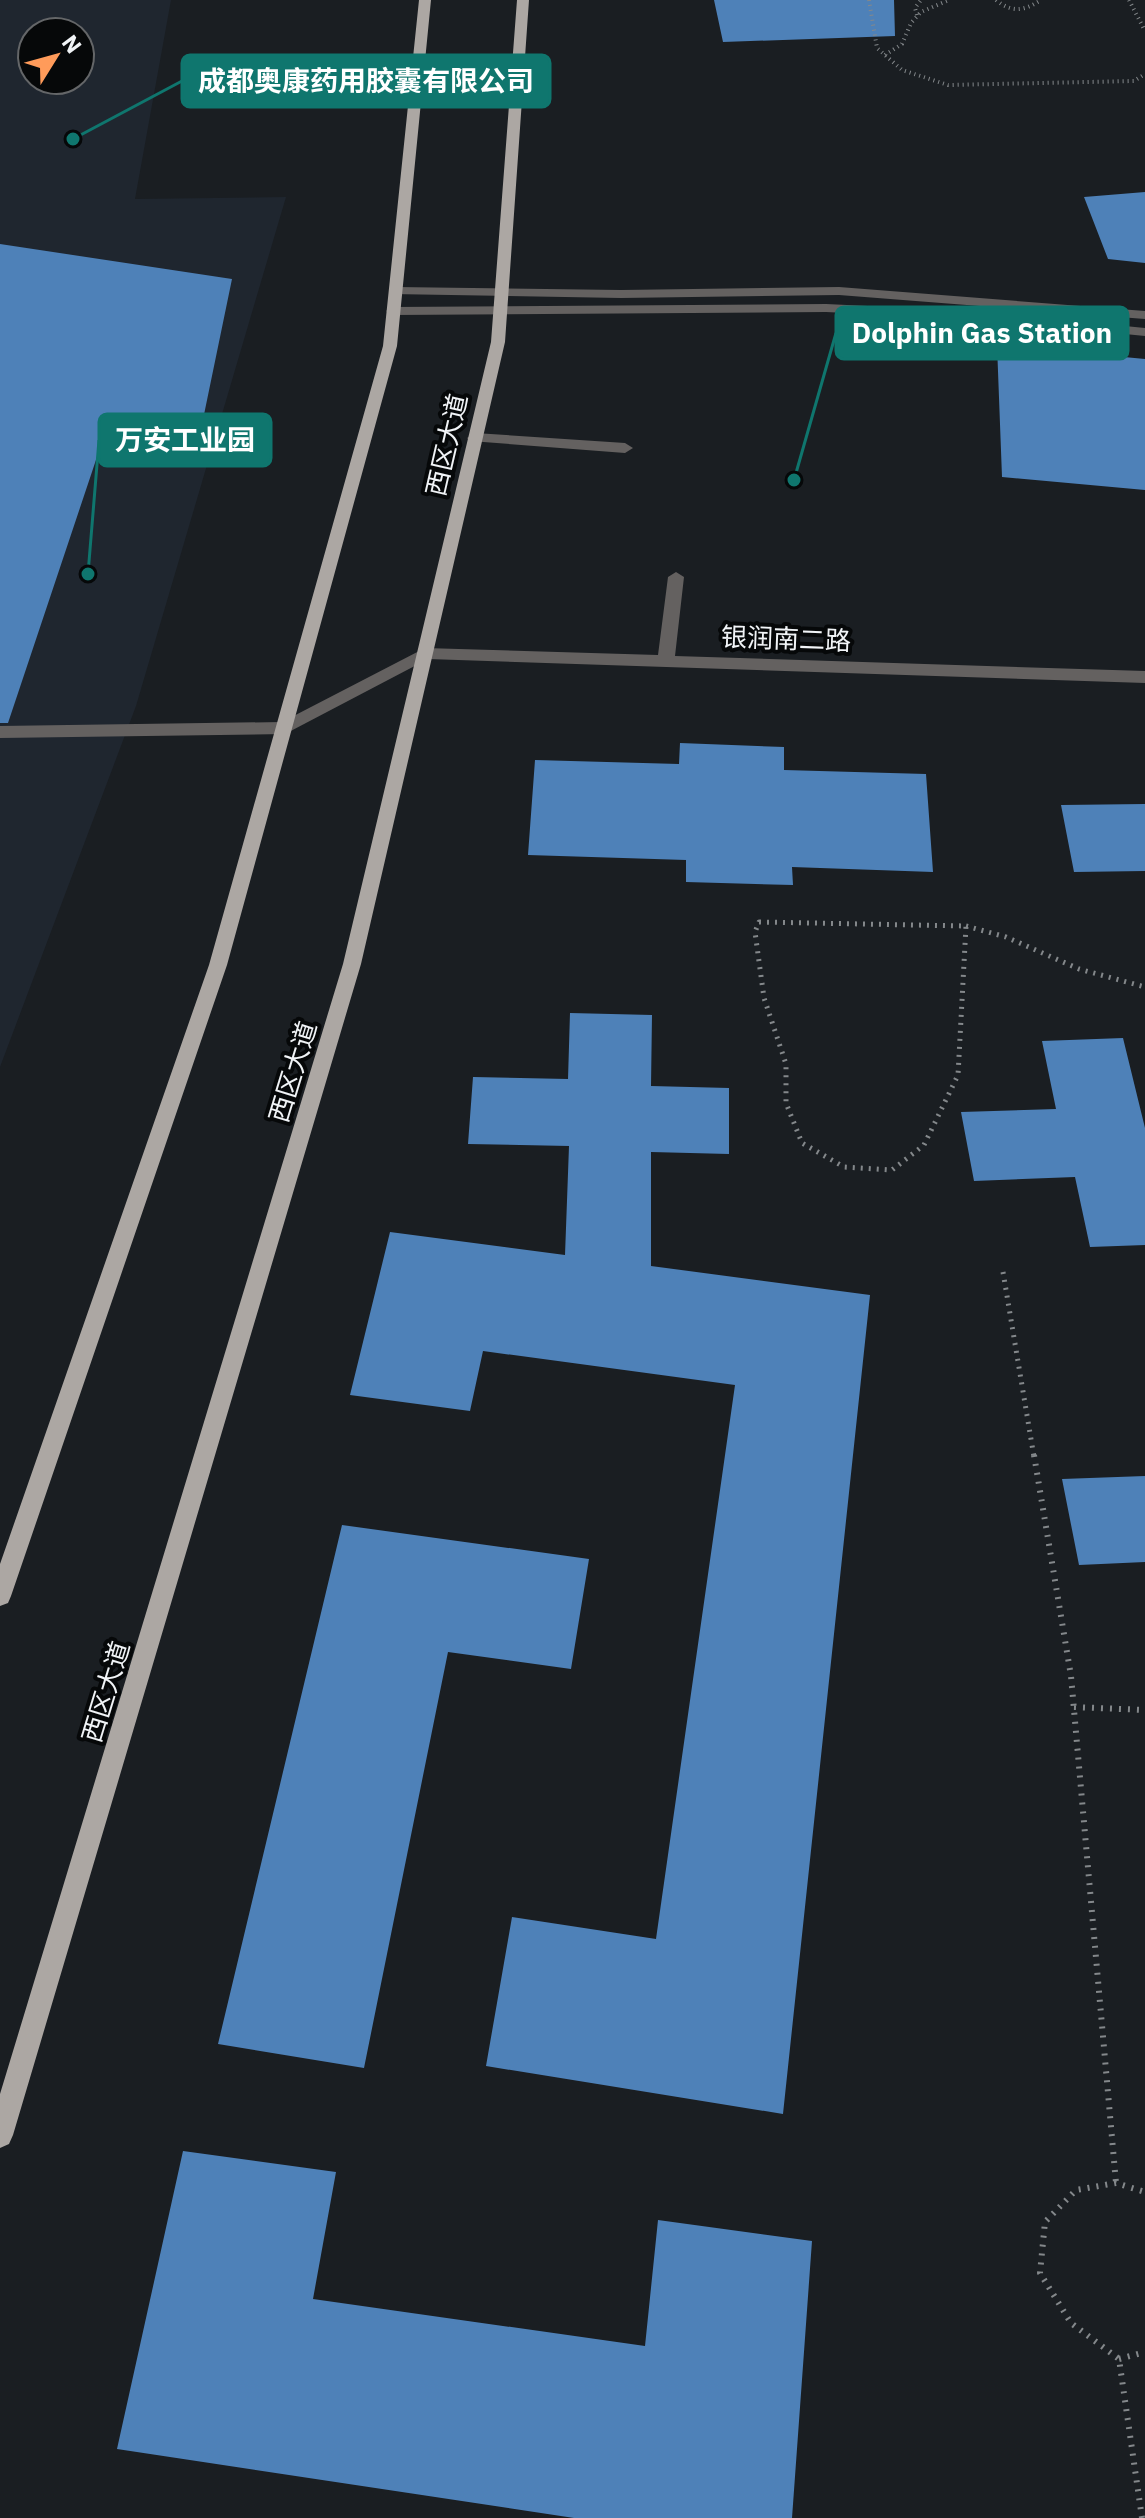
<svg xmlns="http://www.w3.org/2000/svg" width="1145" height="2518" viewBox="0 0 1145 2518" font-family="'IBM Plex Sans','Noto Sans SC',sans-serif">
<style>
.built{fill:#1f262f;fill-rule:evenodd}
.building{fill:#4e81b8}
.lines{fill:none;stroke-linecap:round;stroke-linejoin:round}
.path-far2{stroke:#84888b;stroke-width:4;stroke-dasharray:1 4;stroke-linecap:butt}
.path-far1{stroke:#84888b;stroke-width:5;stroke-dasharray:2 6;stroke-linecap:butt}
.path{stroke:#84888b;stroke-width:6;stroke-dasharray:2 7;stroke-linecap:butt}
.minor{fill:#646160;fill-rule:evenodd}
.major{fill:#aca7a3;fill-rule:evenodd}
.labels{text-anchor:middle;stroke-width:8;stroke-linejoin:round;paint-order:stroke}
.street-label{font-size:26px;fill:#f1f4f7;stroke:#060809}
.leader{fill:none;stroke:#0f766e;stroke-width:3}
.callout-dot{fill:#0f766e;stroke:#060809;stroke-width:3}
.callout{fill:#0f766e;stroke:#0f766e;stroke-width:3}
.callout-label{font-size:28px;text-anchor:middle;font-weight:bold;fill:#fff}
</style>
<rect width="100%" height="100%" fill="#1a1e22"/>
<path class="built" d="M0,0H171L135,199L286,197L136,706L0,1067ZM32,32H80V80H32Z"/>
<path class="building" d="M714,0H894L895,36L723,42Z
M1145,192V263L1108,259L1084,197Z
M0,244L232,279L200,434L104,436L8,723H0Z
M997,345L1145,359V490L1002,477Z
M680,743L784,747V770L926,774L933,872L792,867L793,885L686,882V860L528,855L535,760L679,764Z
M1145,804V871L1074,872L1061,805Z
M570,1013L652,1015L651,1086L729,1088V1154L651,1152V1266L870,1295L783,2114L486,2066L512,1917L656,1939L735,1385L483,1351L470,1411L350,1395L390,1232L565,1255L569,1146L468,1144L473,1077L568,1079Z
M1123,1038L1145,1128V1245L1090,1247L1075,1177L974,1181L961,1112L1056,1109L1042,1041Z
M1145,1476V1562L1079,1565L1062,1479Z
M342,1525L589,1559L571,1669L448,1652L364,2068L218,2044Z
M183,2151L336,2172L313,2299L645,2346L658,2220L812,2241L792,2518H574L117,2449Z"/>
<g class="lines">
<path class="path-far2" d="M869,0L877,48L902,70L948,85L1134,81L1145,74
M996,0C1012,13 1024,11 1041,0
M1129,0L1145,31
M917,15L915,8L921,0
M885,55L902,44L911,23L921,12L949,0"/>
<path class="path-far1" d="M759,922L966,926L958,1075L924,1145L892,1170L844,1167L802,1143L786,1103V1064L764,998L755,932Z
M966,926L1006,937L1079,969L1145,987
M1003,1272L1034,1457"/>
<path class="path" d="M1034,1455L1071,1676L1116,2183
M1074,1707L1145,1710
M1119,2359L1145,2352
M1142,2518L1119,2359L1071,2323L1040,2273L1045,2222L1076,2190L1116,2183L1145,2192"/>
<path class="minor" d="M396,287L621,290L839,287L1145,311V319L839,295L621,298L391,294V288Z
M826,304L972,311L1145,328V336L972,319L826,312L393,315L386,311L393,307Z
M475,433L625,443L633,448L625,453L470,441L467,438Z
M676,572L684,577L675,656L1145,671V683L428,659L285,734L0,738V726L282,722L425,648L658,655L668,577Z"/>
<path class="major" d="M419,0H431L397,346L227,965L11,1596L8,1603L0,1606V1564L209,965L383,346Z
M517,0H529L505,342L361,964L13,2135L9,2144L0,2148V2094L343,964L491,342Z"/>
</g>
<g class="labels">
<g class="street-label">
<text transform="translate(447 445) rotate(-77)" y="9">西区大道</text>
<text transform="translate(786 639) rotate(2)" y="9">银润南二路</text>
<text transform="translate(293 1072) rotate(-73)" y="9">西区大道</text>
<text transform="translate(106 1692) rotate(-73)" y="9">西区大道</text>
</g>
</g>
<path class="leader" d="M73 139L182 81M794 480L836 333M88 574L99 440"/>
<g class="callout-dot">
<circle cx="73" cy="139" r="8"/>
<circle cx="794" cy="480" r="8"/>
<circle cx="88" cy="574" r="8"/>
</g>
<g class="callout">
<rect x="182" y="55" width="368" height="52" rx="8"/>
<rect x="836" y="307" width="292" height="52" rx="8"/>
<rect x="99" y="414" width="172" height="52" rx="8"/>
</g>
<g class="callout-label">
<text x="366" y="91">成都奥康药用胶囊有限公司</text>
<text x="982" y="343">Dolphin Gas Station</text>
<text x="185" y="450">万安工业园</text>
</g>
<g transform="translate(56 56) rotate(53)"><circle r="38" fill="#060809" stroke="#646668" stroke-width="2"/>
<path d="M0-6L14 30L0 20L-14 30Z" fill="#ff9b5a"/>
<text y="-12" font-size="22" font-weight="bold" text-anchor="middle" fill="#f1f4f7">N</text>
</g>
</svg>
